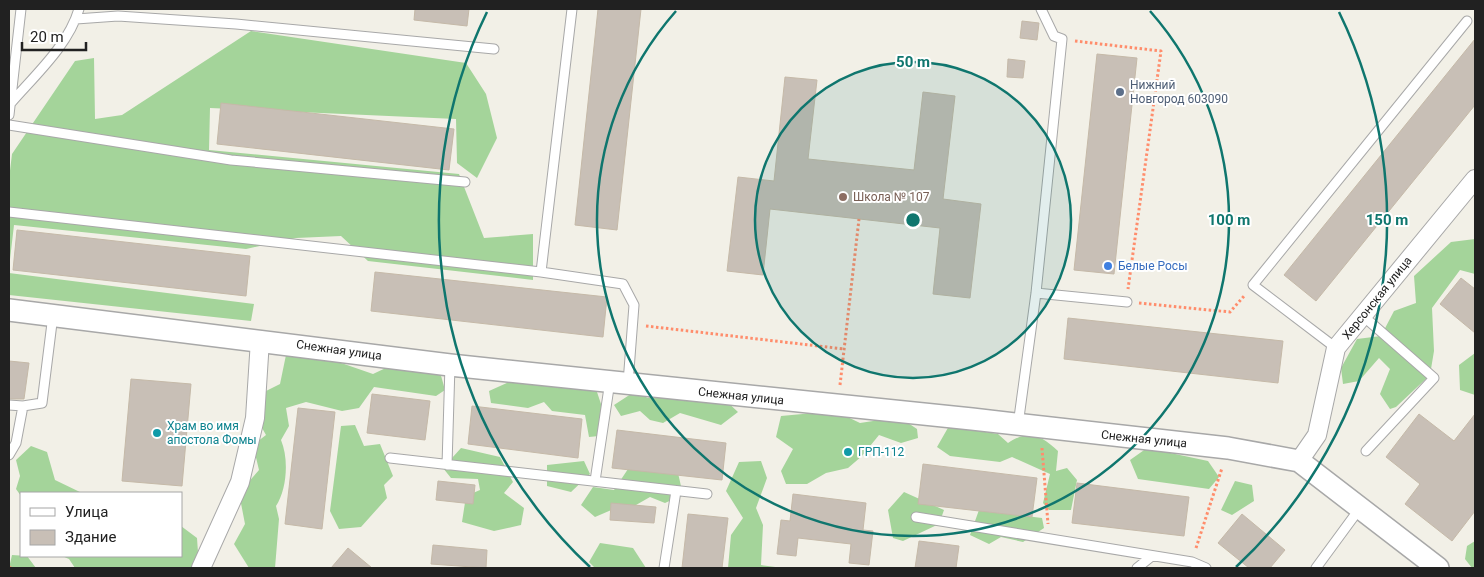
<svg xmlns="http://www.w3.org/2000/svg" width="1484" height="577" viewBox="0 0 1484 577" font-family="Roboto,sans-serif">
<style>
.forest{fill:#a4d49a}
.building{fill:#c8bfb6;stroke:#c5b9a8}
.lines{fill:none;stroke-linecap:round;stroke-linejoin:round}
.service-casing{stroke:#a8a8a8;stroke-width:11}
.minor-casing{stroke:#a8a8a8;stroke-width:20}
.tertiary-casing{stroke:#a8a8a8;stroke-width:24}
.path{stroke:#ff8d6c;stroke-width:3;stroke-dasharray:2.5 2.5;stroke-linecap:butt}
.service{stroke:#fff;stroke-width:9}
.minor{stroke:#fff;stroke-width:18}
.tertiary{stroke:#fff;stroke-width:21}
.ring{fill:none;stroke:#0f766e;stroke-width:2.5}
.service-dot{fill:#5c6f8a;stroke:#fff;stroke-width:2}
.education-dot{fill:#8d6e63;stroke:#fff;stroke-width:2}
.shop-dot{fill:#3f7fe0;stroke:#fff;stroke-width:2}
.culture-dot{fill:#0f9aa8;stroke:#fff;stroke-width:2}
.labels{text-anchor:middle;stroke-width:4;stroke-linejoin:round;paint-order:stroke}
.service-label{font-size:12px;fill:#4e5e75;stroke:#fff;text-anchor:start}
.education-label{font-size:12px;fill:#785e54;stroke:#fff;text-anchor:start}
.shop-label{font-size:12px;fill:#366cbe;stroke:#fff;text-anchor:start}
.street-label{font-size:12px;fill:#212121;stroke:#fff}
.culture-label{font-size:12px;fill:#0d838f;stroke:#fff;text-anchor:start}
.centre{fill:#0f766e;stroke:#fff;stroke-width:2.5}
.ring-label{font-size:15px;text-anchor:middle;font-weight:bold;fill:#0f766e;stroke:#fff;stroke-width:4;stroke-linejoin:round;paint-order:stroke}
</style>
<rect width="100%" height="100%" fill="#f2f0e7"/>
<path class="forest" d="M251,31L466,63L486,94L497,138L477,178L457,163L456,119L210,108L209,150L459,174L484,238L533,234V280L368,261L341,236L296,238L246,249L14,225L9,268V179L12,154L75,61L94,58L95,119L122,115Z
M1475,239V274L1460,270L1432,308L1434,351L1430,375L1396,407L1390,409L1380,394L1390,369L1379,358L1359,381L1343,384L1341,368L1357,339L1381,336L1394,311L1416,303L1414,276L1451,242Z
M9,273L254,304L251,321L9,295Z
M1475,353V395L1460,390L1459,365Z
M286,355L321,356L373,374L392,365L440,372L445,390L436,396L374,387L359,408L342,411L306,402L286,408L289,426L281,440C289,459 287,489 276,506L279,519L275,568H249L234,544L245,524L239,493L259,470L253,445L266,435L257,419L260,394L280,384Z
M565,381L597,392L603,410L599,436L589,437L585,415L552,411L544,402L528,408L491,403L489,391L509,382Z
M662,391L724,399L738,412L721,425L680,413L663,423L650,420L640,411L621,416L614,405L634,392L648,398Z
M835,411L860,423L899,417L917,429L918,438L901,443L879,435L862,456L848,468L826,473L807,484H786L781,471L793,449L776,437L781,416Z
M355,425L364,446L380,444L393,476L384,485L387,498L361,527L339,529L330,511L341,426Z
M949,426L998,434L1008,443C1029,429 1041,435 1058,451L1056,471L1067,468L1077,480L1071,510H1049L1043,503L1050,474L1012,457L1000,462L950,456L937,447Z
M31,446L47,452L55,480L82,493H21V496L16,489L20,476L16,460Z
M461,448L500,457L513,482L504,493L524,508L521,525L494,531L462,522L466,496L480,490L478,479L451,478L443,468Z
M1147,448L1208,461L1219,477L1209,489L1138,479L1130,460Z
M584,461L590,474L571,492L547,486V465Z
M761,461L767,478L756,508L763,525L761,565L783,568H728L731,535L743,518L726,491L739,462Z
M628,469L678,473L683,495L665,503L650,497L629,509L616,508L595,517L581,505L593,487L614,490Z
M1235,481L1252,485L1254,501L1232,515L1221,510Z
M904,492L944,510L939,524L903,541L893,538L888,510Z
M979,510L1042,518L1044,528L1023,542L1001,537L989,544L970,535Z
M181,526L197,538L199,567L196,568H75L69,559L62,556H181Z
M1475,541V568H1472L1465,559L1467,546Z
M600,543L633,548L646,568H595L589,562Z
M12,555L27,556L36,568H9Z"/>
<path class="building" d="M415,9H469L467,26L414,20Z
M598,9H641L617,230L575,225Z
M1022,21L1039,23L1037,40L1020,38Z
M1475,39V105L1316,301L1284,275Z
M1097,54L1137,58L1114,274L1074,270Z
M1008,59L1025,61L1023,78L1007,77Z
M785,77L817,80L808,159L914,170L923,92L955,96L943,199L981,204L970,298L933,294L940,228L770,209L763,275L727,271L738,177L774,181Z
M221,103L454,129L449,170L217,144Z
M17,230L250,256L246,296L13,270Z
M375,272L607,297L603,337L371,311Z
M1461,278L1475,289V333L1440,304Z
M1068,318L1283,341L1278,383L1064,359Z
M9,361L29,363L24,399H9Z
M131,379L191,384L182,486L122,481Z
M372,394L430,401L425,440L367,433Z
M472,406L582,419L578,458L468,444Z
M298,408L335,412L322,529L285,524Z
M1419,414L1454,441L1475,414V511L1452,541L1405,504L1420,484L1386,457Z
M617,430L726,443L722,480L612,468Z
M923,464L1037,478L1032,517L918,504Z
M438,481L475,485L473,504L436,500Z
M1077,483L1189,497L1184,536L1072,523Z
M793,494L866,503L863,530L873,531L869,565L849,563L851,544L798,538L796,556L777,554L781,520L790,521Z
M611,503L656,507L654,523L610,520Z
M688,514L728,518L722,568H682Z
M1242,514L1285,550L1270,568H1249L1218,543Z
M919,541L959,546L956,568H915Z
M433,545L487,550L486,568L431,564Z
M348,548L372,568H331Z"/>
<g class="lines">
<g class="service-casing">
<path id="service" d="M76,19L118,16L236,24L494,49
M10,104C35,75 68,46 79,9
M9,115L21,9
M9,125L231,160L465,182
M9,212L541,272L623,284L634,305L628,383
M541,272L572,9
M1036,293L1127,302
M1362,315L1434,378L1366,451
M1336,348L1253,285L1467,21
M9,405L23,406L42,403L53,315
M1018,425L1036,293L1062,39L1054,36L1041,9
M9,455L16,443L23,406
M390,458L707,494
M447,465L450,365
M595,481L610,381
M916,517L1192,562L1206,568
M664,568L676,491
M1137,568L1152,556
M1316,568L1360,508"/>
</g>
<g class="minor-casing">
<path id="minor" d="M1299,461L1317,435L1336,348L1475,179
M201,568L240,482L255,418L260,340"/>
</g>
<g class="tertiary-casing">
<path id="tertiary" d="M9,310L450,365L972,419L1228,448L1299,461L1438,568"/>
</g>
<path class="path" d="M1075,41L1161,51L1128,289
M1139,303L1230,312L1245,295
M646,326L844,349
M840,385L859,219
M1042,448L1048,524
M1196,548L1222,468
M9,567L11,568"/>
<use href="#service" class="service"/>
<use href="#minor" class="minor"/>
<use href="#tertiary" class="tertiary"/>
</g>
<circle cx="913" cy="220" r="158" fill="#0f766e" fill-opacity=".12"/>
<g class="ring">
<circle cx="913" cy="220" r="158"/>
<path d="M1150 11A316 316 0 1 1 676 11"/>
<path d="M590 567A474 474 0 0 1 487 12M1339 12A474 474 0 0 1 1236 567"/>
</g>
<circle class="service-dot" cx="1120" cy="92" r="5"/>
<circle class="education-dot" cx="843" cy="197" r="5"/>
<circle class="shop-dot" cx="1108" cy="266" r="5"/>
<g class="culture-dot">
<circle cx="157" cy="433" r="5"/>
<circle cx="848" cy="452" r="5"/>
</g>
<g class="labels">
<g class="service-label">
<text x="1130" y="89">Нижний<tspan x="1130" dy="14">Новгород 603090</tspan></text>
</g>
<g class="education-label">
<text x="853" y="201">Школа № 107</text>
</g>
<g class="shop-label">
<text x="1118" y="270">Белые Росы</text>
</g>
<g class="street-label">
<text transform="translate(1377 298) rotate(-51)" y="4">Херсонская улица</text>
<text transform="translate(339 350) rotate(8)" y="4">Снежная улица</text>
<text transform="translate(741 396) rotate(6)" y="4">Снежная улица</text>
<text transform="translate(1144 439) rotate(6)" y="4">Снежная улица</text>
</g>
<g class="culture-label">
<text x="167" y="430">Храм во имя<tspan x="167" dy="14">апостола Фомы</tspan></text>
<text x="858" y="456">ГРП-112</text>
</g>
</g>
<circle cx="913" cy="220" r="8" class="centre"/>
<g class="ring-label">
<text x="913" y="67">50 m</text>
<text x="1229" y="225">100 m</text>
<text x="1387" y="225">150 m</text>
</g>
<rect width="1484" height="577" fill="none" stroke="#212121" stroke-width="20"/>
<rect x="20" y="492" width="162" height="65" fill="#ffffff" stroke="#a6a6a6"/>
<rect x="30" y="508" width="25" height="8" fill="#ffffff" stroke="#a6a6a6"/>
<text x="65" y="517" font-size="15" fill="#212121">Улица</text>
<rect x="30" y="530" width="25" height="15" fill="#c8bfb6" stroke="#a6a6a6"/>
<text x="65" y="542" font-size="15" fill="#212121">Здание</text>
<path d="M22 42v8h64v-8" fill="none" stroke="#212121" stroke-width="2.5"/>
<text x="30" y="42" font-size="15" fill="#212121" stroke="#ffffff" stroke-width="4" paint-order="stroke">20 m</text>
</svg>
